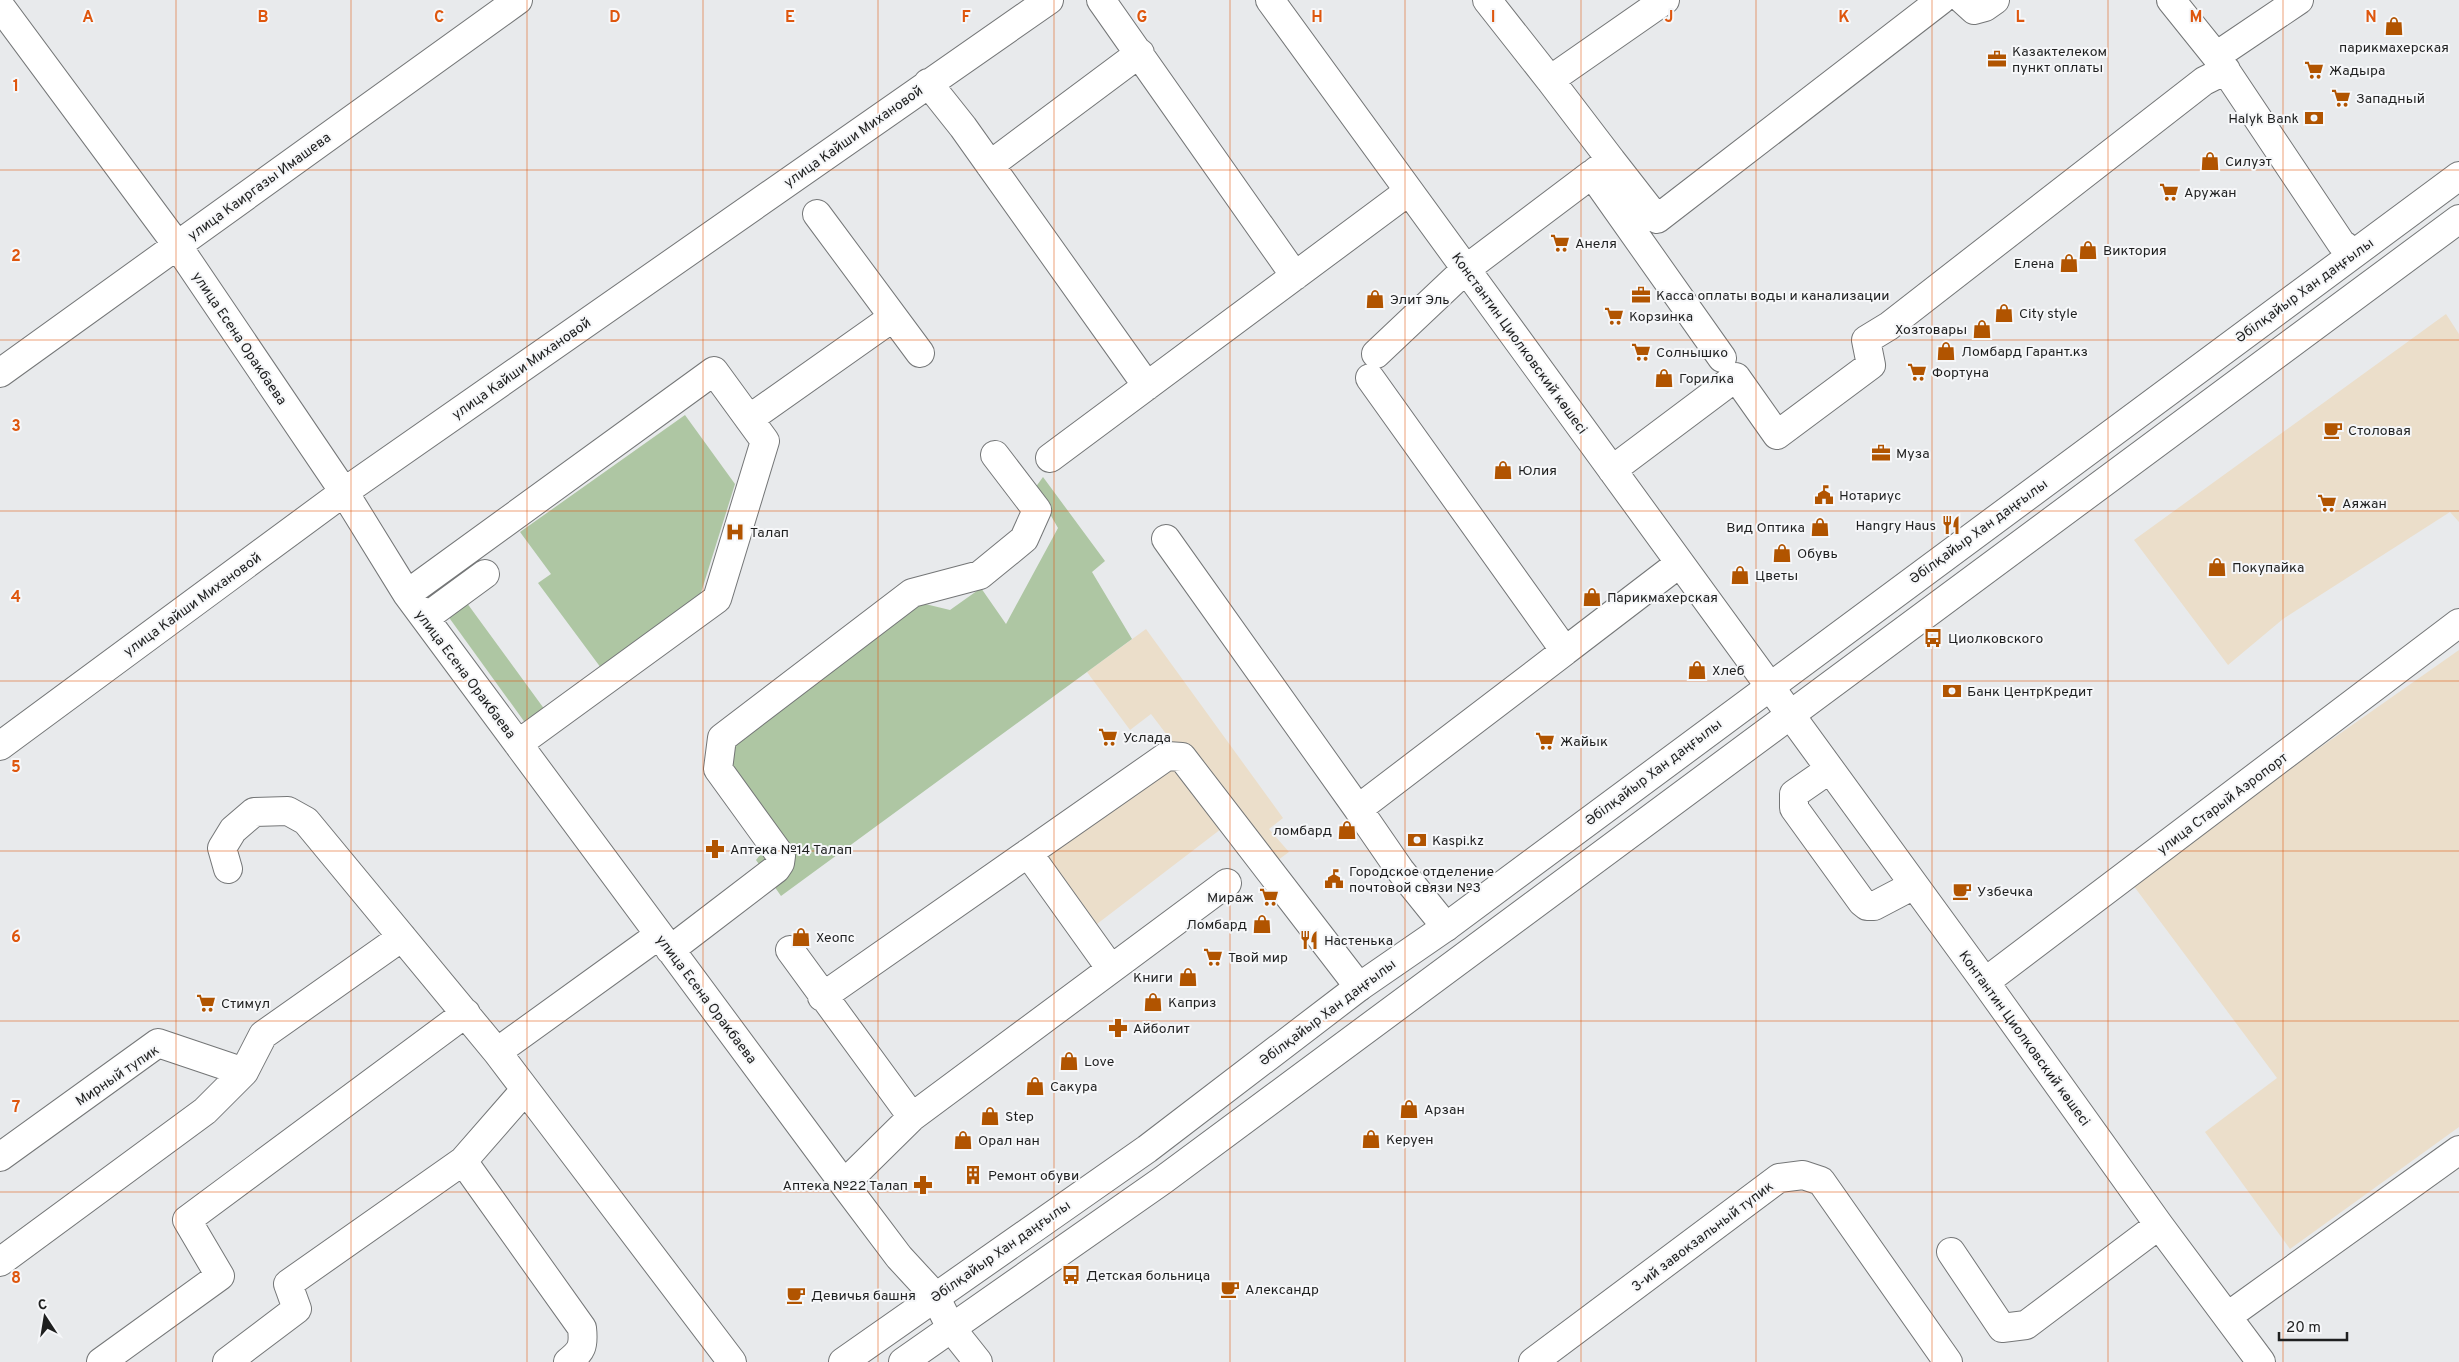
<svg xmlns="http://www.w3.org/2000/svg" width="2459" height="1362" viewBox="0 0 2459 1362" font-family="Overpass,sans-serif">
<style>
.commercial{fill:#ebdeca}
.green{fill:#aec6a3}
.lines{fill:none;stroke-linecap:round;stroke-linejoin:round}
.minor-casing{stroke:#747677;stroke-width:30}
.major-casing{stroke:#747677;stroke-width:30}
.minor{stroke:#fff;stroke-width:28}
.major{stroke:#fff;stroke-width:28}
.grid{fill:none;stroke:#de560d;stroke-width:1;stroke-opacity:0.55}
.labels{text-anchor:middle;stroke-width:4;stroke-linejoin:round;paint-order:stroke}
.poi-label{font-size:14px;fill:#1f2020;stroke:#f6f7f9;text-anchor:start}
.street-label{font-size:14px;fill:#1f2020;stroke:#f6f7f9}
.grid-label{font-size:16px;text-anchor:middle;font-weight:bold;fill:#de560d;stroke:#f6f7f9;stroke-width:4;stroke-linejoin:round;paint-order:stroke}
</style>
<rect width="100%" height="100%" fill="#e8eaec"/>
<path class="commercial" d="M2446,314L2459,334V522L2450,512L2283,619L2228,665L2134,540Z
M1146,629L1283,818L1269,829L1289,852L1260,873L1221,829L1097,924L1048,856L1113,805L1173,743L1151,714L1130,730L1087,672Z
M2459,650V1127L2290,1249L2205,1132L2277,1078L2133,885L2271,782Z"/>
<path class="green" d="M685,415L735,484L700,596L601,668L538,583L551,574L520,532Z
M1043,477L1105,561L1092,572L1132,639L781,896L756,860L780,831L729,761L737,737L921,603L950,610L981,588L1006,624L1058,528L1035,488Z
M464,599L545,710L526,724L445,612Z"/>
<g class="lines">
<g class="minor-casing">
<path id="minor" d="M1101,0L1295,276
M1270,0L1985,982L2159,1225L2261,1362
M1487,0L1550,80
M1963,0L1974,10L1985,7L1995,0
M2171,0L2216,56
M2299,0L2216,56L2341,243L2354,253
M0,6L177,245L344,492L407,594L844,1184L899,1257L935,1296L951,1328L978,1362
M928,83L963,127L1147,386
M1611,160L1657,219L1941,0
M990,165L1140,53
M1596,171L1611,160L1550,80L1665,0
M817,214L920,353
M1376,354L1466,269L1592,174L1722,358
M0,373L518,0
M1370,378L1565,651L1358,809L1400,870L1446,927
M749,419L892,318
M1050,458L1409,191
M1612,470L1736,377L1777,435L1871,365L1866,340L1889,326L2204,81L2226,70
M1166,539L1358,809
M407,594L714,371L765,441L717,599L518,744
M425,618L485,574
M1565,651L1680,563
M0,746L344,492L1049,0
M1830,769L1794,794V808L1862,902L1867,906H1874L1914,885
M1028,853L1111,969
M228,869L222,848L233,830L254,812L288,811L306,821L497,1052L732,1362
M670,950L776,869L780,863L781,856L718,769L722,738L912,593L980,575L1024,539L1037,510L995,455
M790,950L912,1117
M1985,982L2459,623
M822,997L1167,756L1182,757L1359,987
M497,1052L659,935
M0,1157L158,1043L244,1072L263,1035L402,937
M463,1161L582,1328C584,1346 582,1351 568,1362
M844,1184L912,1117L1227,883
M1951,1252L2002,1328L2026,1325L2159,1225
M0,1262L205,1111L244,1072
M2228,1316L2459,1150
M101,1362L220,1276L187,1220L466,1013
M227,1362L297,1309L288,1284L463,1161L525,1090
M1533,1362L1779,1178L1803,1175L1821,1181L1948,1362"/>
</g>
<g class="major-casing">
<path id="major" d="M843,1362L1147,1149L1359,987L1446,927L2459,176
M903,1362L1163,1180L2459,219"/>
</g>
<use href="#minor" class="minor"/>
<use href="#major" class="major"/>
</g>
<path class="grid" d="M176,0V1362M351,0V1362M527,0V1362M703,0V1362M878,0V1362M1054,0V1362M1230,0V1362M1405,0V1362M1581,0V1362M1756,0V1362M1932,0V1362M2108,0V1362M2283,0V1362M0,170H2459M0,340H2459M0,511H2459M0,681H2459M0,851H2459M0,1021H2459M0,1192H2459"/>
<defs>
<g id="shop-bare" transform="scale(1.5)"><path d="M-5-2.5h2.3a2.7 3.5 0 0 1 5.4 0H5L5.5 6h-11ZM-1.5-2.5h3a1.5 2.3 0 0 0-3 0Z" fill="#b15400" stroke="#f6f7f9" stroke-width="2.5" paint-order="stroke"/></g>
<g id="office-bare" transform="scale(1.5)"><path d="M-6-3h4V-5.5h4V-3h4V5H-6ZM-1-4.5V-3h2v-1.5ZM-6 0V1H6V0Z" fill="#b15400" stroke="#f6f7f9" stroke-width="2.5" paint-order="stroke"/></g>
<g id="supermarket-bare" transform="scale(1.5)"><path d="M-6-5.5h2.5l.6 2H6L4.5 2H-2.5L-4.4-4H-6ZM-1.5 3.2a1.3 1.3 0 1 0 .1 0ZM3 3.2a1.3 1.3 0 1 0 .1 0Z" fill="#b15400" stroke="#f6f7f9" stroke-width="2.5" paint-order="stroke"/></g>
<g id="bank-bare" transform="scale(1.5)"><path d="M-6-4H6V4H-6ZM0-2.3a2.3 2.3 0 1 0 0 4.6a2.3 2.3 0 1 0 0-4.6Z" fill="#b15400" stroke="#f6f7f9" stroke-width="2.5" paint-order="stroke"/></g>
<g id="cafe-bare" transform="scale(1.5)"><path d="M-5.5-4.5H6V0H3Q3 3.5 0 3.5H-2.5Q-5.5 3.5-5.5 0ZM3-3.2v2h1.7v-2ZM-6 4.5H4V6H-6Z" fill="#b15400" stroke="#f6f7f9" stroke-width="2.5" paint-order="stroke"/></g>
<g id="civic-bare" transform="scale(1.5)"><path d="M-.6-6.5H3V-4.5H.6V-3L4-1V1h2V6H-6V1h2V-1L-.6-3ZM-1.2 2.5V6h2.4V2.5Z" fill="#b15400" stroke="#f6f7f9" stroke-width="2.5" paint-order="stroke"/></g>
<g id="restaurant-bare" transform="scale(1.5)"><path d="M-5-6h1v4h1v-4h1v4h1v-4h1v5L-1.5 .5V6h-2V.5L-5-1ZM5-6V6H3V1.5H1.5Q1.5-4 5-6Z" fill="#b15400" stroke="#f6f7f9" stroke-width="2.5" paint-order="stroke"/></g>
<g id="hospital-bare" transform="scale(1.5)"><path d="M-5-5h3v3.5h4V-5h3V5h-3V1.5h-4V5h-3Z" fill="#b15400" stroke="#f6f7f9" stroke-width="2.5" paint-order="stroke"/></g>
<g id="bus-bare" transform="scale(1.5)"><path d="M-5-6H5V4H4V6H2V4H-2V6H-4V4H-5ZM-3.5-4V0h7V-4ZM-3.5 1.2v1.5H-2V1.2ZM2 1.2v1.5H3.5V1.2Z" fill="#b15400" stroke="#f6f7f9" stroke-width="2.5" paint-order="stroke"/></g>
<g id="pharmacy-bare" transform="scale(1.5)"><path d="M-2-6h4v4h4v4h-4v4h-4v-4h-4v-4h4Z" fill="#b15400" stroke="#f6f7f9" stroke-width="2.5" paint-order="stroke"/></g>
<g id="building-bare" transform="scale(1.5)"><path d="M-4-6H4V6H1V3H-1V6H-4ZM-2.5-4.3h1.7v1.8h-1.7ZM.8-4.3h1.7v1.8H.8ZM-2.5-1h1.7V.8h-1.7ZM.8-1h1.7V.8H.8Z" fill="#b15400" stroke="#f6f7f9" stroke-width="2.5" paint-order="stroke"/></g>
</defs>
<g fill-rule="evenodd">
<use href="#shop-bare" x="2394" y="26"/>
<use href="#office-bare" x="1997" y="59"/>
<use href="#supermarket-bare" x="2314" y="70"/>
<use href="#supermarket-bare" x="2341" y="98"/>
<use href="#bank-bare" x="2314" y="118"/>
<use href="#shop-bare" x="2210" y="161"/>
<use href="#supermarket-bare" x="2169" y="192"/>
<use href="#supermarket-bare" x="1560" y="243"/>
<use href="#shop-bare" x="2088" y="250"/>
<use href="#shop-bare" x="2069" y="263"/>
<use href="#office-bare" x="1641" y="295"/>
<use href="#shop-bare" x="1375" y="299"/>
<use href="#shop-bare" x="2004" y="313"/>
<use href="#supermarket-bare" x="1614" y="316"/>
<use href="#shop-bare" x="1982" y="329"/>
<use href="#shop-bare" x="1946" y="351"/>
<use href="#supermarket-bare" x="1641" y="352"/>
<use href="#supermarket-bare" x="1917" y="372"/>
<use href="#shop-bare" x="1664" y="378"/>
<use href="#cafe-bare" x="2333" y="430"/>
<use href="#office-bare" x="1881" y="453"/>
<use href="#shop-bare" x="1503" y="470"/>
<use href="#civic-bare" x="1824" y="495"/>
<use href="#supermarket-bare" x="2327" y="503"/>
<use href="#restaurant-bare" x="1951" y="525"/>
<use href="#shop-bare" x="1820" y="527"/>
<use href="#hospital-bare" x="735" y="532"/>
<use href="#shop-bare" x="1782" y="553"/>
<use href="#shop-bare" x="2217" y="567"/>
<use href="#shop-bare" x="1740" y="575"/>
<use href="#shop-bare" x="1592" y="597"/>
<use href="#bus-bare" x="1933" y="638"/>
<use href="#shop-bare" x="1697" y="670"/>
<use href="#bank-bare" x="1952" y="691"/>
<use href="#supermarket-bare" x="1108" y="737"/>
<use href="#supermarket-bare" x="1545" y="741"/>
<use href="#shop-bare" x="1347" y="830"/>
<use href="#bank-bare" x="1417" y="840"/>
<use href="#pharmacy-bare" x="715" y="849"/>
<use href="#civic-bare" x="1334" y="879"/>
<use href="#cafe-bare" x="1962" y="891"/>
<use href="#supermarket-bare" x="1269" y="897"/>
<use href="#shop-bare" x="1262" y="924"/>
<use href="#shop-bare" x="801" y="937"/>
<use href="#restaurant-bare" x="1309" y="940"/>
<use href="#supermarket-bare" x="1213" y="957"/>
<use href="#shop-bare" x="1188" y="977"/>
<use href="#shop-bare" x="1153" y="1002"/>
<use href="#supermarket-bare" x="206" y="1003"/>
<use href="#pharmacy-bare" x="1118" y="1028"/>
<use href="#shop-bare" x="1069" y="1061"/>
<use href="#shop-bare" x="1035" y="1086"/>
<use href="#shop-bare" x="1409" y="1109"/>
<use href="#shop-bare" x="990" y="1116"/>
<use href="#shop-bare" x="1371" y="1139"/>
<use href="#shop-bare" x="963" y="1140"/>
<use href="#building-bare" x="973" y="1175"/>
<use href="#pharmacy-bare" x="923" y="1185"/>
<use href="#bus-bare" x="1071" y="1275"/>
<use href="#cafe-bare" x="1230" y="1289"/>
<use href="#cafe-bare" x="796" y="1295"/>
</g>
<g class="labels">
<g class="poi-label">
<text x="2394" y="52" text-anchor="middle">парикмахерская</text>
<text x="2012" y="56">Казактелеком<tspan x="2012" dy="16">пункт оплаты</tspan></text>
<text x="2329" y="75">Жадыра</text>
<text x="2356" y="103">Западный</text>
<text x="2299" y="123" text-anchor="end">Halyk Bank</text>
<text x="2225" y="166">Силуэт</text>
<text x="2184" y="197">Аружан</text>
<text x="1575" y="248">Анеля</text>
<text x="2103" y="255">Виктория</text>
<text x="2054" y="268" text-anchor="end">Елена</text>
<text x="1656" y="300">Касса оплаты воды и канализации</text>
<text x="1390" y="304">Элит Эль</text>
<text x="2019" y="318">City style</text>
<text x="1629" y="321">Корзинка</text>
<text x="1967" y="334" text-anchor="end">Хозтовары</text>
<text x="1961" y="356">Ломбард Гарант.кз</text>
<text x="1656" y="357">Солнышко</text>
<text x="1932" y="377">Фортуна</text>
<text x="1679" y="383">Горилка</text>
<text x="2348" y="435">Столовая</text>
<text x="1896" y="458">Муза</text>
<text x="1518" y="475">Юлия</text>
<text x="1839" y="500">Нотариус</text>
<text x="2342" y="508">Аяжан</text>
<text x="1936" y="530" text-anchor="end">Hangry Haus</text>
<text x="1805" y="532" text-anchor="end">Вид Оптика</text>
<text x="750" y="537">Талап</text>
<text x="1797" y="558">Обувь</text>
<text x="2232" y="572">Покупайка</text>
<text x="1755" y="580">Цветы</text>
<text x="1607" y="602">Парикмахерская</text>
<text x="1948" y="643">Циолковского</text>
<text x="1712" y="675">Хлеб</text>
<text x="1967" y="696">Банк ЦентрКредит</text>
<text x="1123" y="742">Услада</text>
<text x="1560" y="746">Жайык</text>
<text x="1332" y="835" text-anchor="end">ломбард</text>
<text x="1432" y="845">Kaspi.kz</text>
<text x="730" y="854">Аптека №14 Талап</text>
<text x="1349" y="876">Городское отделение<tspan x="1349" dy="16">почтовой связи №3</tspan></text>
<text x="1977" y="896">Узбечка</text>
<text x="1254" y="902" text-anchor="end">Мираж</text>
<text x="1247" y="929" text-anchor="end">Ломбард</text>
<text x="816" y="942">Хеопс</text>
<text x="1324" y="945">Настенька</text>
<text x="1228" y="962">Твой мир</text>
<text x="1173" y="982" text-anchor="end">Книги</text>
<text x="1168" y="1007">Каприз</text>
<text x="221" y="1008">Стимул</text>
<text x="1133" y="1033">Айболит</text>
<text x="1084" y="1066">Love</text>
<text x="1050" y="1091">Сакура</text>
<text x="1424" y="1114">Арзан</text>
<text x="1005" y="1121">Step</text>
<text x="1386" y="1144">Керуен</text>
<text x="978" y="1145">Орал нан</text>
<text x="988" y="1180">Ремонт обуви</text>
<text x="908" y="1190" text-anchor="end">Аптека №22 Талап</text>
<text x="1086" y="1280">Детская больница</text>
<text x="1245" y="1294">Александр</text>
<text x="811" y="1300">Девичья башня</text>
</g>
<g class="street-label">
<text transform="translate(853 136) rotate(-35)" y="5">улица Кайши Михановой</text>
<text transform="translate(259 186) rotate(-36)" y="5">улица Каиргазы Имашева</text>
<text transform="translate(2304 290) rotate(-36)" y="5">Әбілқайыр Хан даңғылы</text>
<text transform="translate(240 338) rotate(56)" y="5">улица Есена Оракбаева</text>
<text transform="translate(1520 343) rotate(54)" y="5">Константин Циолковский көшесі</text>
<text transform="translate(521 368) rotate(-35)" y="5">улица Кайши Михановой</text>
<text transform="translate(1978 531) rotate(-36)" y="5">Әбілқайыр Хан даңғылы</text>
<text transform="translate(192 604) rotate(-36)" y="5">улица Кайши Михановой</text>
<text transform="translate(466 674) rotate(53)" y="5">улица Есена Оракбаева</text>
<text transform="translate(1653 772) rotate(-37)" y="5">Әбілқайыр Хан даңғылы</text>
<text transform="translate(2222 803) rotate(-37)" y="5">улица Старый Аэропорт</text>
<text transform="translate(707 999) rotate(53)" y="5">улица Есена Оракбаева</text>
<text transform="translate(1327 1012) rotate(-37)" y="5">Әбілқайыр Хан даңғылы</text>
<text transform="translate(2025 1038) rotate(54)" y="5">Контантин Циолковский көшесі</text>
<text transform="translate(117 1075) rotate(-34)" y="5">Мирный тупик</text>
<text transform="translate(1702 1236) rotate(-37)" y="5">3-ий завокзальный тупик</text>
<text transform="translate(1000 1251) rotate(-35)" y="5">Әбілқайыр Хан даңғылы</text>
</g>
</g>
<g class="grid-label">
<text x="88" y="22">A</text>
<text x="263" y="22">B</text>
<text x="439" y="22">C</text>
<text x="615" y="22">D</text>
<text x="790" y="22">E</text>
<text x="966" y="22">F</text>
<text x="1142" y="22">G</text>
<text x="1317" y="22">H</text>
<text x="1493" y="22">I</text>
<text x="1669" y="22">J</text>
<text x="1844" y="22">K</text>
<text x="2020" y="22">L</text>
<text x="2196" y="22">M</text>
<text x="2371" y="22">N</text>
<text x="16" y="91">1</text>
<text x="16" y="261">2</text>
<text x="16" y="431">3</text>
<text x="16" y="602">4</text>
<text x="16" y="772">5</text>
<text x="16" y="942">6</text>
<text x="16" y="1112">7</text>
<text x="16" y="1283">8</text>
</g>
<g transform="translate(45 1317) rotate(348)" stroke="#f6f7f9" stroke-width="4" paint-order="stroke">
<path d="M0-4L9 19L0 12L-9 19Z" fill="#1f2020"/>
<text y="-8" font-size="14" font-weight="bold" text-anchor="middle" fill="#1f2020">С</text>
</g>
<path d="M2279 1332v8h68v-8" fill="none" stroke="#1f2020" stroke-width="2.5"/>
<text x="2286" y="1332" font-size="15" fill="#1f2020" stroke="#f6f7f9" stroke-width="4" paint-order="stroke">20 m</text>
</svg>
